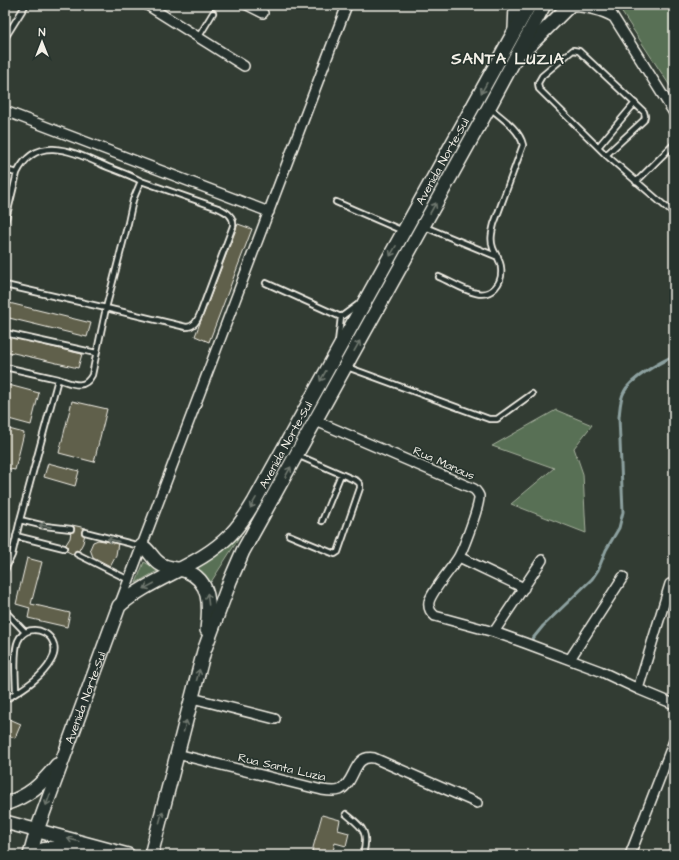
<svg xmlns="http://www.w3.org/2000/svg" width="679" height="860" viewBox="0 0 679 860" font-family="'Architects Daughter',sans-serif">
<style>
.green{fill:#587054;stroke:#a6b09e}
.lines{fill:none;stroke-linecap:round;stroke-linejoin:round}
.stream{stroke:#8da1a0;stroke-width:3}
.building{fill:#60604b;stroke:#f4f1e8}
.lane-casing{stroke:#f4f1e8;stroke-width:8}
.street-casing{stroke:#f4f1e8;stroke-width:12}
.secondary-casing{stroke:#f4f1e8;stroke-width:16}
.lane{stroke:#26332d;stroke-width:4.5}
.street{stroke:#26332d;stroke-width:9}
.secondary{stroke:#26332d;stroke-width:13}
.oneway{stroke:#6e766e}
.labels{text-anchor:middle;stroke-width:3;stroke-linejoin:round;paint-order:stroke}
.street-label{font-size:12px;fill:#f4f1e8;stroke:#26332d}
.district-label{font-size:16px;font-weight:bold;letter-spacing:1px;fill:#f4f1e8;stroke:#26332d}
</style>
<rect width="100%" height="100%" fill="#323c33"/>
<filter id="ink" filterUnits="userSpaceOnUse"><feTurbulence type="fractalNoise" baseFrequency=".025" numOctaves="2"/><feDisplacementMap in="SourceGraphic" scale="8" xChannelSelector="R" yChannelSelector="G"/><feConvolveMatrix kernelMatrix="1 2 1 2 8 2 1 2 1" color-interpolation-filters="sRGB"/></filter>
<g filter="url(#ink)">
<path class="green" d="M617,5H674V92Z
M556,410L592,425L574,448L583,474L586,533L511,504L554,468L492,446Z
M241,535L211,582L195,566L223,549Z
M144,562L159,570L136,583Z"/>
<g class="lines">
<path class="stream" d="M530,642L543,626L592,579L598,570L606,550L619,528L623,512L619,417C620,409 620,399 624,392C630,379 660,362 674,356"/>
</g>
<path class="building" d="M238,224L252,229L209,342L195,336Z
M5,302L91,323L87,337L5,317Z
M5,336L82,354L78,368L5,351Z
M5,384L39,393L31,425L5,418Z
M72,401L107,409L94,462L59,453Z
M5,428L24,433L15,470L5,468Z
M48,463L79,471L75,486L44,477Z
M72,525L86,528L83,543L76,556L63,549L70,538Z
M98,540L118,543L116,555L110,566L93,557L90,549L93,542Z
M27,558L42,562L31,604L70,613L67,627L28,618L30,608L16,604Z
M5,717L21,724L15,738L5,734Z
M322,815L340,820L338,830L349,833L346,846L335,843L332,855H311Z"/>
<g class="lines">
<g class="lane-casing">
<path id="lane" d="M5,38L25,6
M198,38L213,13
M598,147L635,103
M606,155L644,120L645,116L644,112L579,51L573,50L542,76L538,83L539,89L606,155L674,214
M5,170L17,173L5,223
M17,173C36,134 71,151 101,164C114,170 128,174 141,181L133,200L128,223L106,308L186,327C194,327 197,321 200,314L233,226C234,216 227,212 218,208L141,181
M636,182L674,144
M336,202L403,231
M425,227L498,257
M439,277C449,281 465,291 476,293C492,297 503,283 501,268C501,261 495,254 493,248C490,240 492,232 494,224L523,145C520,130 502,118 490,108
M266,283L341,317
M5,285L106,308L92,375C84,391 71,383 58,379
M5,333L96,353
M338,342L341,317L360,303
M5,367L58,379L20,520L12,555L5,570
M347,367L489,419H497L532,394
M20,520L45,526L71,529
M322,521L341,474
M85,532L140,546
M289,535L330,552L335,554L338,552L360,488V484L357,481L297,455
M16,536L64,548
M77,554L129,580
M5,611L25,632
M5,700C21,690 42,678 51,661C66,636 29,617 18,641C13,652 16,680 16,693
M346,814C363,828 369,831 363,855"/>
</g>
<g class="street-casing">
<path id="street" d="M147,5L244,66
M247,5L263,13
M606,5L674,113
M569,6C584,7 600,9 613,17
M5,111L269,212
M316,421L474,489C476,491 478,493 479,496C480,505 463,550 458,558C452,568 431,592 429,602C428,608 430,612 435,616L494,632L525,643L600,671L638,689L670,584
M459,557L524,588
M119,606L347,5
M494,632L542,560
M570,659L623,577
M638,689L674,704
M192,698L275,719
M177,754L322,790C328,791 335,792 340,790C356,782 353,754 374,758L477,803
M630,855L674,741"/>
</g>
<g class="secondary-casing">
<g id="secondary">
<path d="M515,29L516,5"/>
<path d="M524,51L570,5"/>
<path d="M142,546C150,550 153,561 162,565C169,569 178,568 186,571C211,580 210,607 207,630"/>
<path d="M5,804C29,796 41,785 57,765"/>
<path d="M5,822L128,855"/>
<path id="s1" d="M30,855L37,830L119,606C152,577 199,567 230,535C240,525 247,514 254,502L529,5"/>
<path d="M33,855C51,842 70,850 90,855"/>
<path d="M151,855L204,651L230,581L243,551L489,107L544,5"/>
</g>
</g>
<use href="#lane" class="lane"/>
<use href="#street" class="street"/>
<use href="#secondary" class="secondary"/>
</g>
<defs><path id="oneway-shaft" d="M-6 0H5M1.5-3L5.5 0L1.5 3" fill="none" stroke-width="1.6" stroke-linecap="round" stroke-linejoin="round"/></defs>
<g class="oneway">
<use href="#oneway-shaft" transform="translate(484 88) rotate(119)"/>
<use href="#oneway-shaft" transform="translate(433 208) rotate(-61)"/>
<use href="#oneway-shaft" transform="translate(393 251) rotate(120)"/>
<use href="#oneway-shaft" transform="translate(357 346) rotate(-61)"/>
<use href="#oneway-shaft" transform="translate(323 376) rotate(119)"/>
<use href="#oneway-shaft" transform="translate(288 472) rotate(-61)"/>
<use href="#oneway-shaft" transform="translate(253 503) rotate(120)"/>
<use href="#oneway-shaft" transform="translate(45 526) rotate(-169)"/>
<use href="#oneway-shaft" transform="translate(113 540) rotate(-166)"/>
<use href="#oneway-shaft" transform="translate(149 586) rotate(152)"/>
<use href="#oneway-shaft" transform="translate(208 599) rotate(-96)"/>
<use href="#oneway-shaft" transform="translate(198 675) rotate(-75)"/>
<use href="#oneway-shaft" transform="translate(185 726) rotate(-76)"/>
<use href="#oneway-shaft" transform="translate(48 800) rotate(110)"/>
<use href="#oneway-shaft" transform="translate(161 817) rotate(-75)"/>
<use href="#oneway-shaft" transform="translate(73 840) rotate(-165)"/>
</g>
</g>
<g class="labels">
<g class="street-label">
<text dy="4" stroke="none"><textPath href="#s1" startOffset="827">Avenida Norte-Sul</textPath></text>
<text dy="4" stroke="none"><textPath href="#s1" startOffset="503">Avenida Norte-Sul</textPath></text>
<text transform="translate(444 463) rotate(24)" y="4">Rua Manaus</text>
<text dy="4" stroke="none"><textPath href="#s1" startOffset="167">Avenida Norte-Sul</textPath></text>
<text transform="translate(282 767) rotate(13)" y="4">Rua Santa Luzia</text>
</g>
<g class="district-label">
<text x="508" y="64">SANTA LUZIA</text>
</g>
</g>
<rect width="679" height="860" fill="none" stroke="#26332d" stroke-width="20"/>
<rect x="10" y="10" width="659" height="840" fill="none" stroke="#f4f1e8" stroke-width="1.5" filter="url(#ink)"/>
<g transform="translate(42 42)" stroke="#26332d" stroke-width="3" paint-order="stroke">
<path d="M0-3L7 15L0 10L-7 15Z" fill="#f4f1e8"/>
<text y="-6" font-size="11" font-weight="bold" text-anchor="middle" fill="#f4f1e8">N</text>
</g>
</svg>
